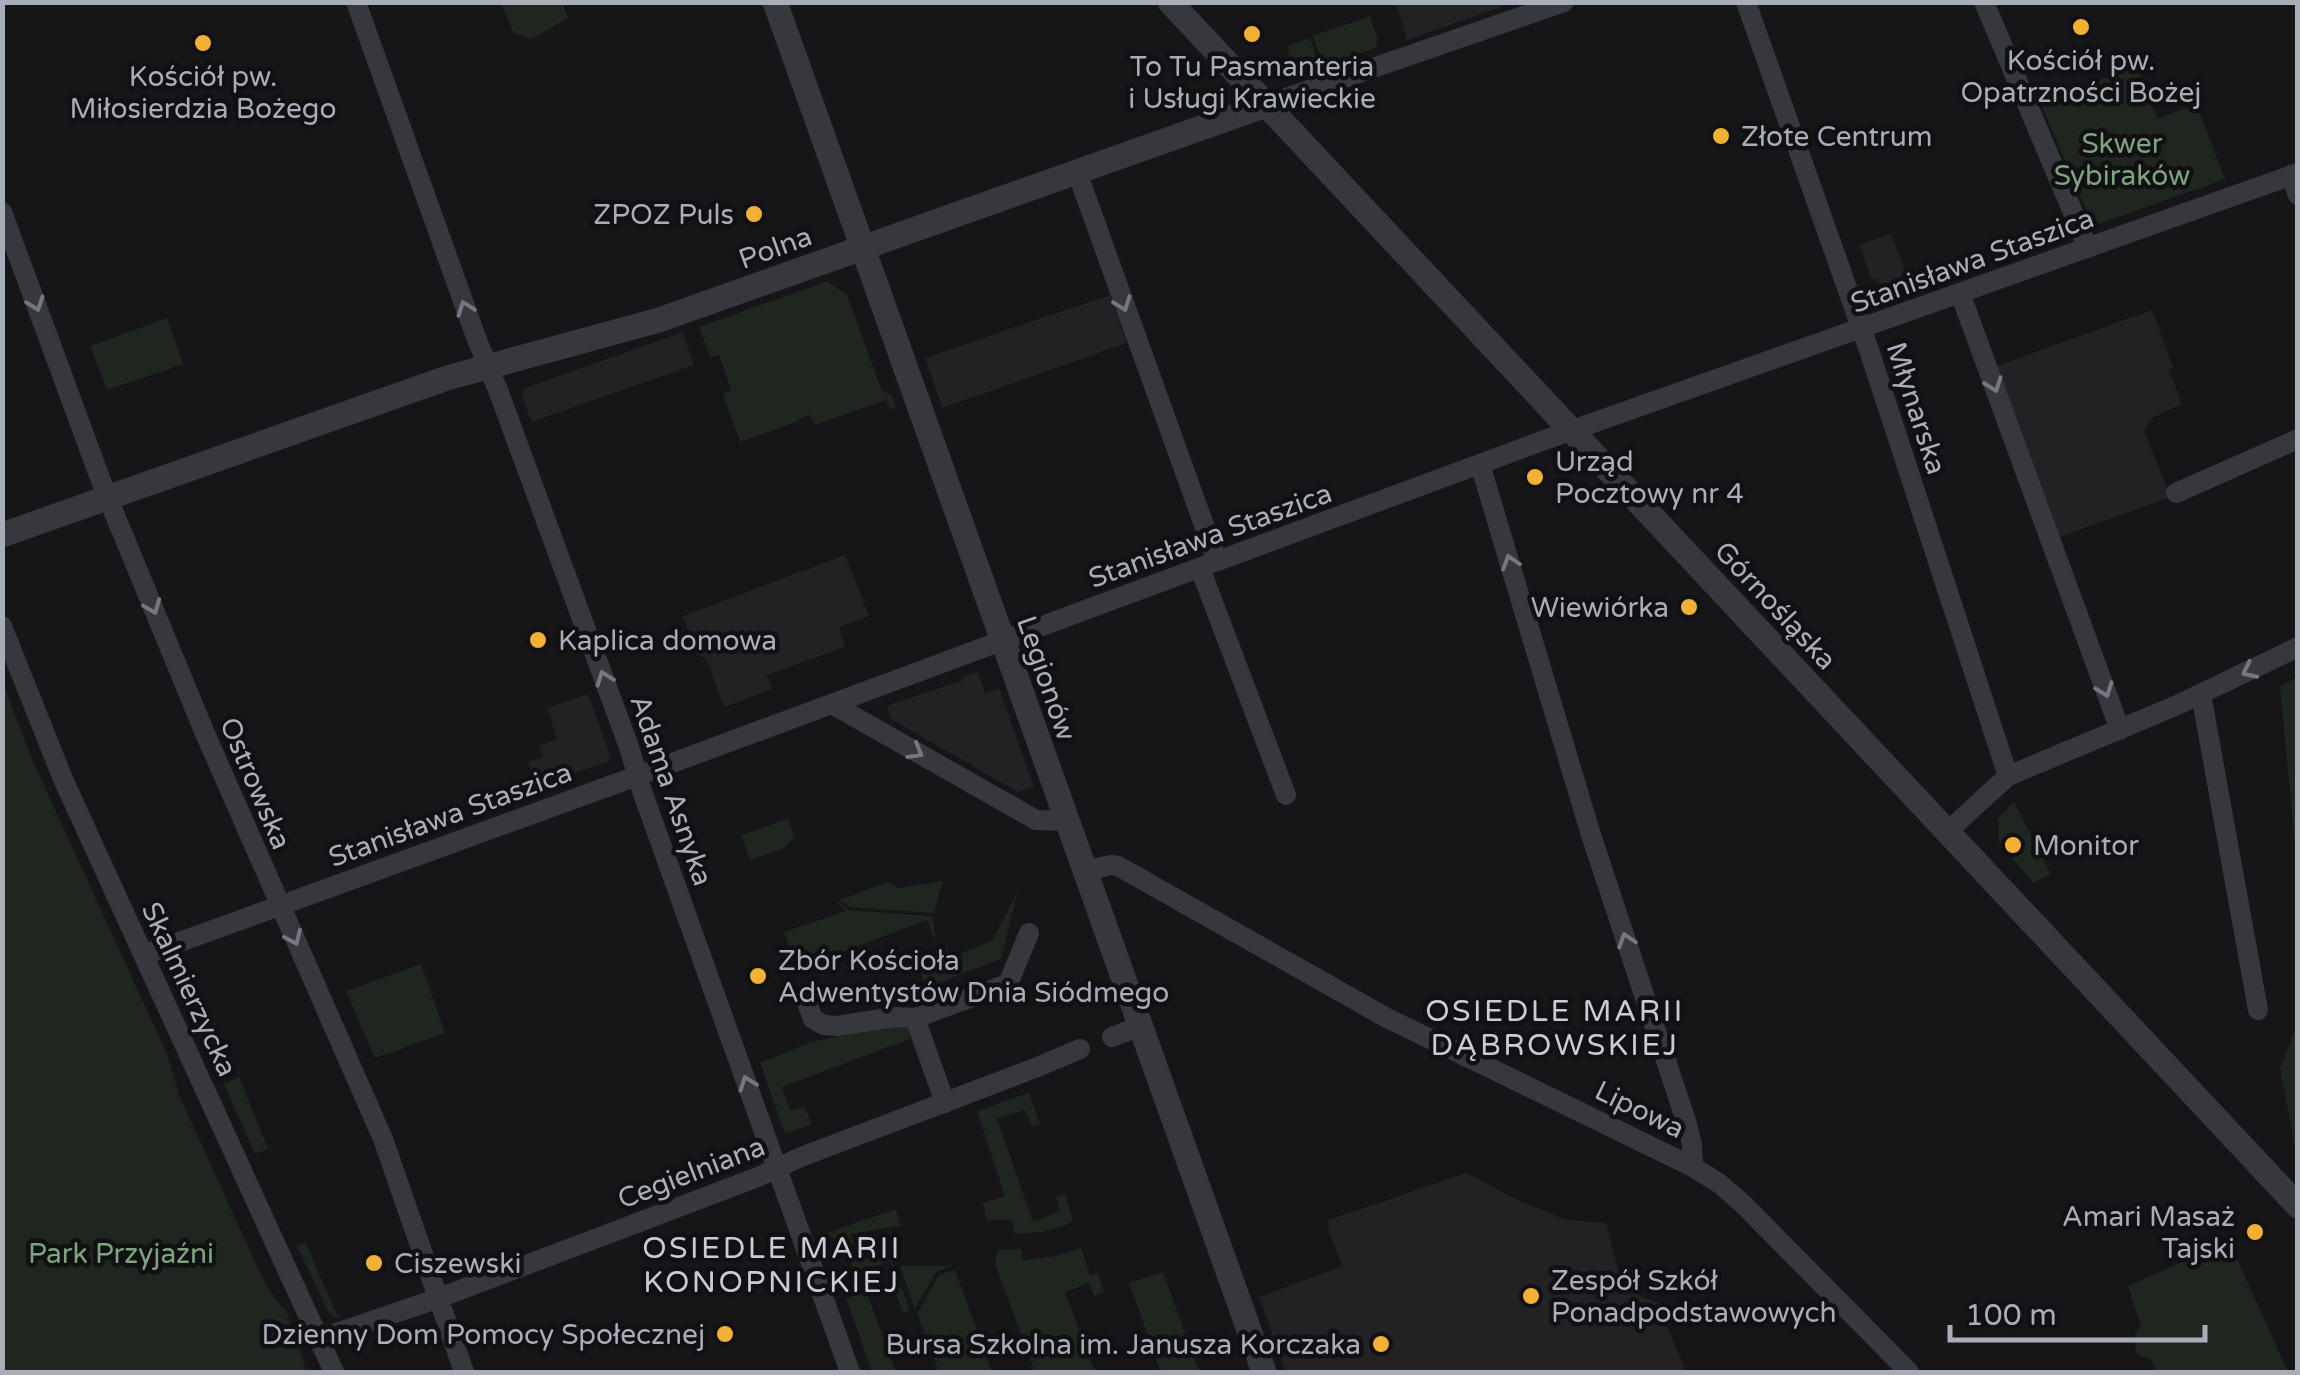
<svg xmlns="http://www.w3.org/2000/svg" width="2300" height="1375" viewBox="0 0 2300 1375" font-family="'Varela Round',sans-serif">
<style>
.built{fill:#222225}
.green{fill:#1e261f}
.lines{fill:none;stroke-linecap:round;stroke-linejoin:round}
.minor{stroke:#37383d;stroke-width:20}
.tertiary{stroke:#37383d;stroke-width:25}
.oneway{stroke:#757881}
.poi-dot{fill:#f2b134;stroke:#111113;stroke-width:4}
.labels{text-anchor:middle;stroke-width:9;stroke-linejoin:round;paint-order:stroke}
.poi-label{font-size:28px;fill:#a8adb8;stroke:#111113;text-anchor:start}
.park-label{font-size:28px;fill:#7fa381;stroke:#111113}
.street-label{font-size:28px;fill:#a8adb8;stroke:#111113}
.neighbourhood-label{font-size:30px;letter-spacing:2.5px;fill:#c9ccd4;stroke:#111113}
</style>
<rect width="100%" height="100%" fill="#161618"/>
<path class="built" d="M1396,2H1512V3L1407,40Z
M1891,233L1907,277L1881,288L1877,278L1872,280L1859,245Z
M1110,295L1127,343L942,408L925,358Z
M2152,310L2173,368L2169,370L2182,404L2150,419L2144,431L2171,497L2059,537L1997,366Z
M683,332L694,365L531,422L522,395L525,388Z
M845,555L869,616L839,627L845,647L767,675L772,689L724,707L706,658L696,655L683,616Z
M978,672L985,693L999,689L1034,787L1018,792L891,719L887,706L963,680V677Z
M588,694L610,755L607,762L537,786L528,762L543,757L539,746L557,739L547,708Z
M1466,1173L1522,1202L1567,1220L1606,1223L1623,1289L1658,1303L1686,1372H1286L1259,1297L1342,1266L1329,1231L1328,1220Z"/>
<path class="green" d="M501,3H563L568,18L532,39L514,34Z
M1370,16L1378,39L1376,48L1323,65L1313,36Z
M1310,38L1320,66L1291,67L1287,54L1289,53L1288,46Z
M2137,66L2157,119L2196,104L2225,179L2093,226L2040,102Z
M828,281L847,295L882,391L892,395L896,407L890,409L886,400L814,425L810,415L798,419L799,421L740,442L723,394L731,390L719,355L710,357L699,327Z
M167,318L183,364L107,390L90,346Z
M2297,677V865L2280,687Z
M3,683L31,757L167,1054L179,1095L266,1286L287,1313L307,1372H3Z
M2014,802L2051,874L2034,883L1999,843L1998,818Z
M788,819L794,837L783,849L750,860L741,835Z
M1025,878L1016,898L1001,959L926,987L918,965L928,960L927,956L947,948L952,957L992,941Z
M943,881L934,913L850,907L840,900L887,882L899,888Z
M833,898L849,910L930,916L933,920L936,943L927,920L797,969L784,932L845,911Z
M185,961L234,1066L218,1073C204,1043 175,998 180,965Z
M421,964L445,1033L375,1058L346,991Z
M907,1023L912,1038L782,1087L790,1111L804,1106L812,1124L785,1134L760,1063L811,1042Z
M2297,1025V1156L2280,1069Z
M239,1077L268,1149L255,1154L224,1084Z
M1029,1093L1040,1124L1032,1127L1025,1110L997,1119L1033,1222L1060,1211L1056,1197L1065,1194L1073,1220L1070,1223L1043,1232L1015,1234L1012,1220H987L983,1203L1005,1196L977,1111Z
M896,1209L901,1226L849,1234L855,1245L821,1235Z
M2229,1241L2288,1372H2156L2152,1360L2138,1354C2133,1343 2132,1336 2141,1327L2128,1286Z
M306,1243L335,1311L339,1316L345,1317H335L328,1311L297,1246Z
M1081,1248L1090,1275L1098,1274L1104,1292L1094,1296L1089,1283L1065,1292L1095,1372H1035L995,1264L998,1250L1021,1249L1023,1260L1051,1257Z
M889,1254L910,1310L903,1313L893,1286L898,1283L890,1261L855,1274L851,1262Z
M951,1266L936,1272L915,1309L900,1266Z
M955,1270L992,1372H939L917,1313L939,1275Z
M1163,1272L1199,1372H1161L1129,1283Z
M866,1291L896,1372H872L846,1298Z"/>
<g class="lines">
<path class="minor" d="M356,2L477,340L498,390L629,747L642,791L850,1372
M1746,2L1870,353L2008,776
M1984,2L2088,248
M1266,105L1564,2
M1077,172L1217,561
M2291,175L2298,195
M2,212L103,486L204,731L383,1139L464,1372
M1960,293L2120,730
M1480,464L1591,835L1686,1121L1692,1145L1693,1167
M2176,493L2298,439
M1200,568L1286,795
M2,626L63,779L334,1372
M2201,694L2258,1010
M832,704L1036,820L1066,821
M1947,832L2008,776L2175,706L2298,647
M1084,871L1111,865L1118,866L1387,1018L1693,1167L1720,1184L1744,1205L1909,1372
M144,955L637,776L1539,442L2298,173
M807,1003L813,1019L824,1025L837,1026L895,1017L915,1018
M1112,1037L1140,1026
M945,1103L915,1018L1008,984L1029,933
M319,1339L439,1298L758,1177L801,1157L1035,1068L1080,1049"/>
<path class="tertiary" d="M775,2L1264,1372
M1170,2L2298,1206
M2,535L447,378L659,320L1266,105"/>
</g>
<defs><path id="oneway-chevron" d="M-2-3.5L2.5 0L-2 3.5" fill="none" stroke-width="1.6" stroke-linecap="round" stroke-linejoin="round" transform="scale(2.5)"/></defs>
<g class="oneway">
<use href="#oneway-chevron" transform="translate(36 304) rotate(70)"/>
<use href="#oneway-chevron" transform="translate(1123 304) rotate(70)"/>
<use href="#oneway-chevron" transform="translate(465 308) rotate(-110)"/>
<use href="#oneway-chevron" transform="translate(1994 385) rotate(70)"/>
<use href="#oneway-chevron" transform="translate(1510 562) rotate(-107)"/>
<use href="#oneway-chevron" transform="translate(153 607) rotate(68)"/>
<use href="#oneway-chevron" transform="translate(2249 671) rotate(154)"/>
<use href="#oneway-chevron" transform="translate(604 678) rotate(-110)"/>
<use href="#oneway-chevron" transform="translate(2105 690) rotate(70)"/>
<use href="#oneway-chevron" transform="translate(916 752) rotate(30)"/>
<use href="#oneway-chevron" transform="translate(294 938) rotate(66)"/>
<use href="#oneway-chevron" transform="translate(1626 940) rotate(-108)"/>
<use href="#oneway-chevron" transform="translate(747 1083) rotate(-110)"/>
</g>
<g class="poi-dot">
<circle cx="2081" cy="27" r="10"/>
<circle cx="1252" cy="34" r="10"/>
<circle cx="203" cy="43" r="10"/>
<circle cx="1721" cy="136" r="10"/>
<circle cx="754" cy="214" r="10"/>
<circle cx="1535" cy="477" r="10"/>
<circle cx="1689" cy="607" r="10"/>
<circle cx="538" cy="640" r="10"/>
<circle cx="2013" cy="845" r="10"/>
<circle cx="758" cy="976" r="10"/>
<circle cx="2255" cy="1232" r="10"/>
<circle cx="374" cy="1263" r="10"/>
<circle cx="1531" cy="1296" r="10"/>
<circle cx="725" cy="1334" r="10"/>
<circle cx="1381" cy="1344" r="10"/>
</g>
<g class="labels">
<g class="poi-label">
<text x="2081" y="70" text-anchor="middle">Kościół pw.<tspan x="2081" dy="32">Opatrzności Bożej</tspan></text>
<text x="1252" y="76" text-anchor="middle">To Tu Pasmanteria<tspan x="1252" dy="32">i Usługi Krawieckie</tspan></text>
<text x="203" y="86" text-anchor="middle">Kościół pw.<tspan x="203" dy="32">Miłosierdzia Bożego</tspan></text>
<text x="1741" y="146">Złote Centrum</text>
<text x="734" y="224" text-anchor="end">ZPOZ Puls</text>
<text x="1555" y="471">Urząd<tspan x="1555" dy="32">Pocztowy nr 4</tspan></text>
<text x="1669" y="617" text-anchor="end">Wiewiórka</text>
<text x="558" y="650">Kaplica domowa</text>
<text x="2033" y="855">Monitor</text>
<text x="778" y="970">Zbór Kościoła<tspan x="778" dy="32">Adwentystów Dnia Siódmego</tspan></text>
<text x="2235" y="1226" text-anchor="end">Amari Masaż<tspan x="2235" dy="32">Tajski</tspan></text>
<text x="394" y="1273">Ciszewski</text>
<text x="1551" y="1290">Zespół Szkół<tspan x="1551" dy="32">Ponadpodstawowych</tspan></text>
<text x="705" y="1344" text-anchor="end">Dzienny Dom Pomocy Społecznej</text>
<text x="1361" y="1354" text-anchor="end">Bursa Szkolna im. Janusza Korczaka</text>
</g>
<g class="park-label">
<text x="2122" y="153">Skwer<tspan x="2122" dy="32">Sybiraków</tspan></text>
<text x="121" y="1263">Park Przyjaźni</text>
</g>
<g class="street-label">
<text transform="translate(775 247) rotate(-20)" y="10">Polna</text>
<text transform="translate(1972 260) rotate(-20)" y="10">Stanisława Staszica</text>
<text transform="translate(1917 408) rotate(72)" y="10">Młynarska</text>
<text transform="translate(1210 535) rotate(-20)" y="10">Stanisława Staszica</text>
<text transform="translate(1776 605) rotate(47)" y="10">Górnośląska</text>
<text transform="translate(1047 678) rotate(71)" y="10">Legionów</text>
<text transform="translate(256 783) rotate(67)" y="10">Ostrowska</text>
<text transform="translate(672 790) rotate(71)" y="10">Adama Asnyka</text>
<text transform="translate(450 814) rotate(-20)" y="10">Stanisława Staszica</text>
<text transform="translate(190 989) rotate(65)" y="10">Skalmierzycka</text>
<text transform="translate(1640 1109) rotate(26)" y="10">Lipowa</text>
<text transform="translate(691 1172) rotate(-21)" y="10">Cegielniana</text>
</g>
<g class="neighbourhood-label">
<text x="1555" y="1021">OSIEDLE MARII<tspan x="1555" dy="34">DĄBROWSKIEJ</tspan></text>
<text x="772" y="1258">OSIEDLE MARII<tspan x="772" dy="34">KONOPNICKIEJ</tspan></text>
</g>
</g>
<rect width="2300" height="1375" fill="none" stroke="#a8adb8" stroke-width="10"/>
<path d="M1950 1325v15h255v-15" fill="none" stroke="#a8adb8" stroke-width="5"/>
<text x="1965" y="1325" font-size="30" fill="#a8adb8" stroke="#111113" stroke-width="8" paint-order="stroke">100 m</text>
</svg>
